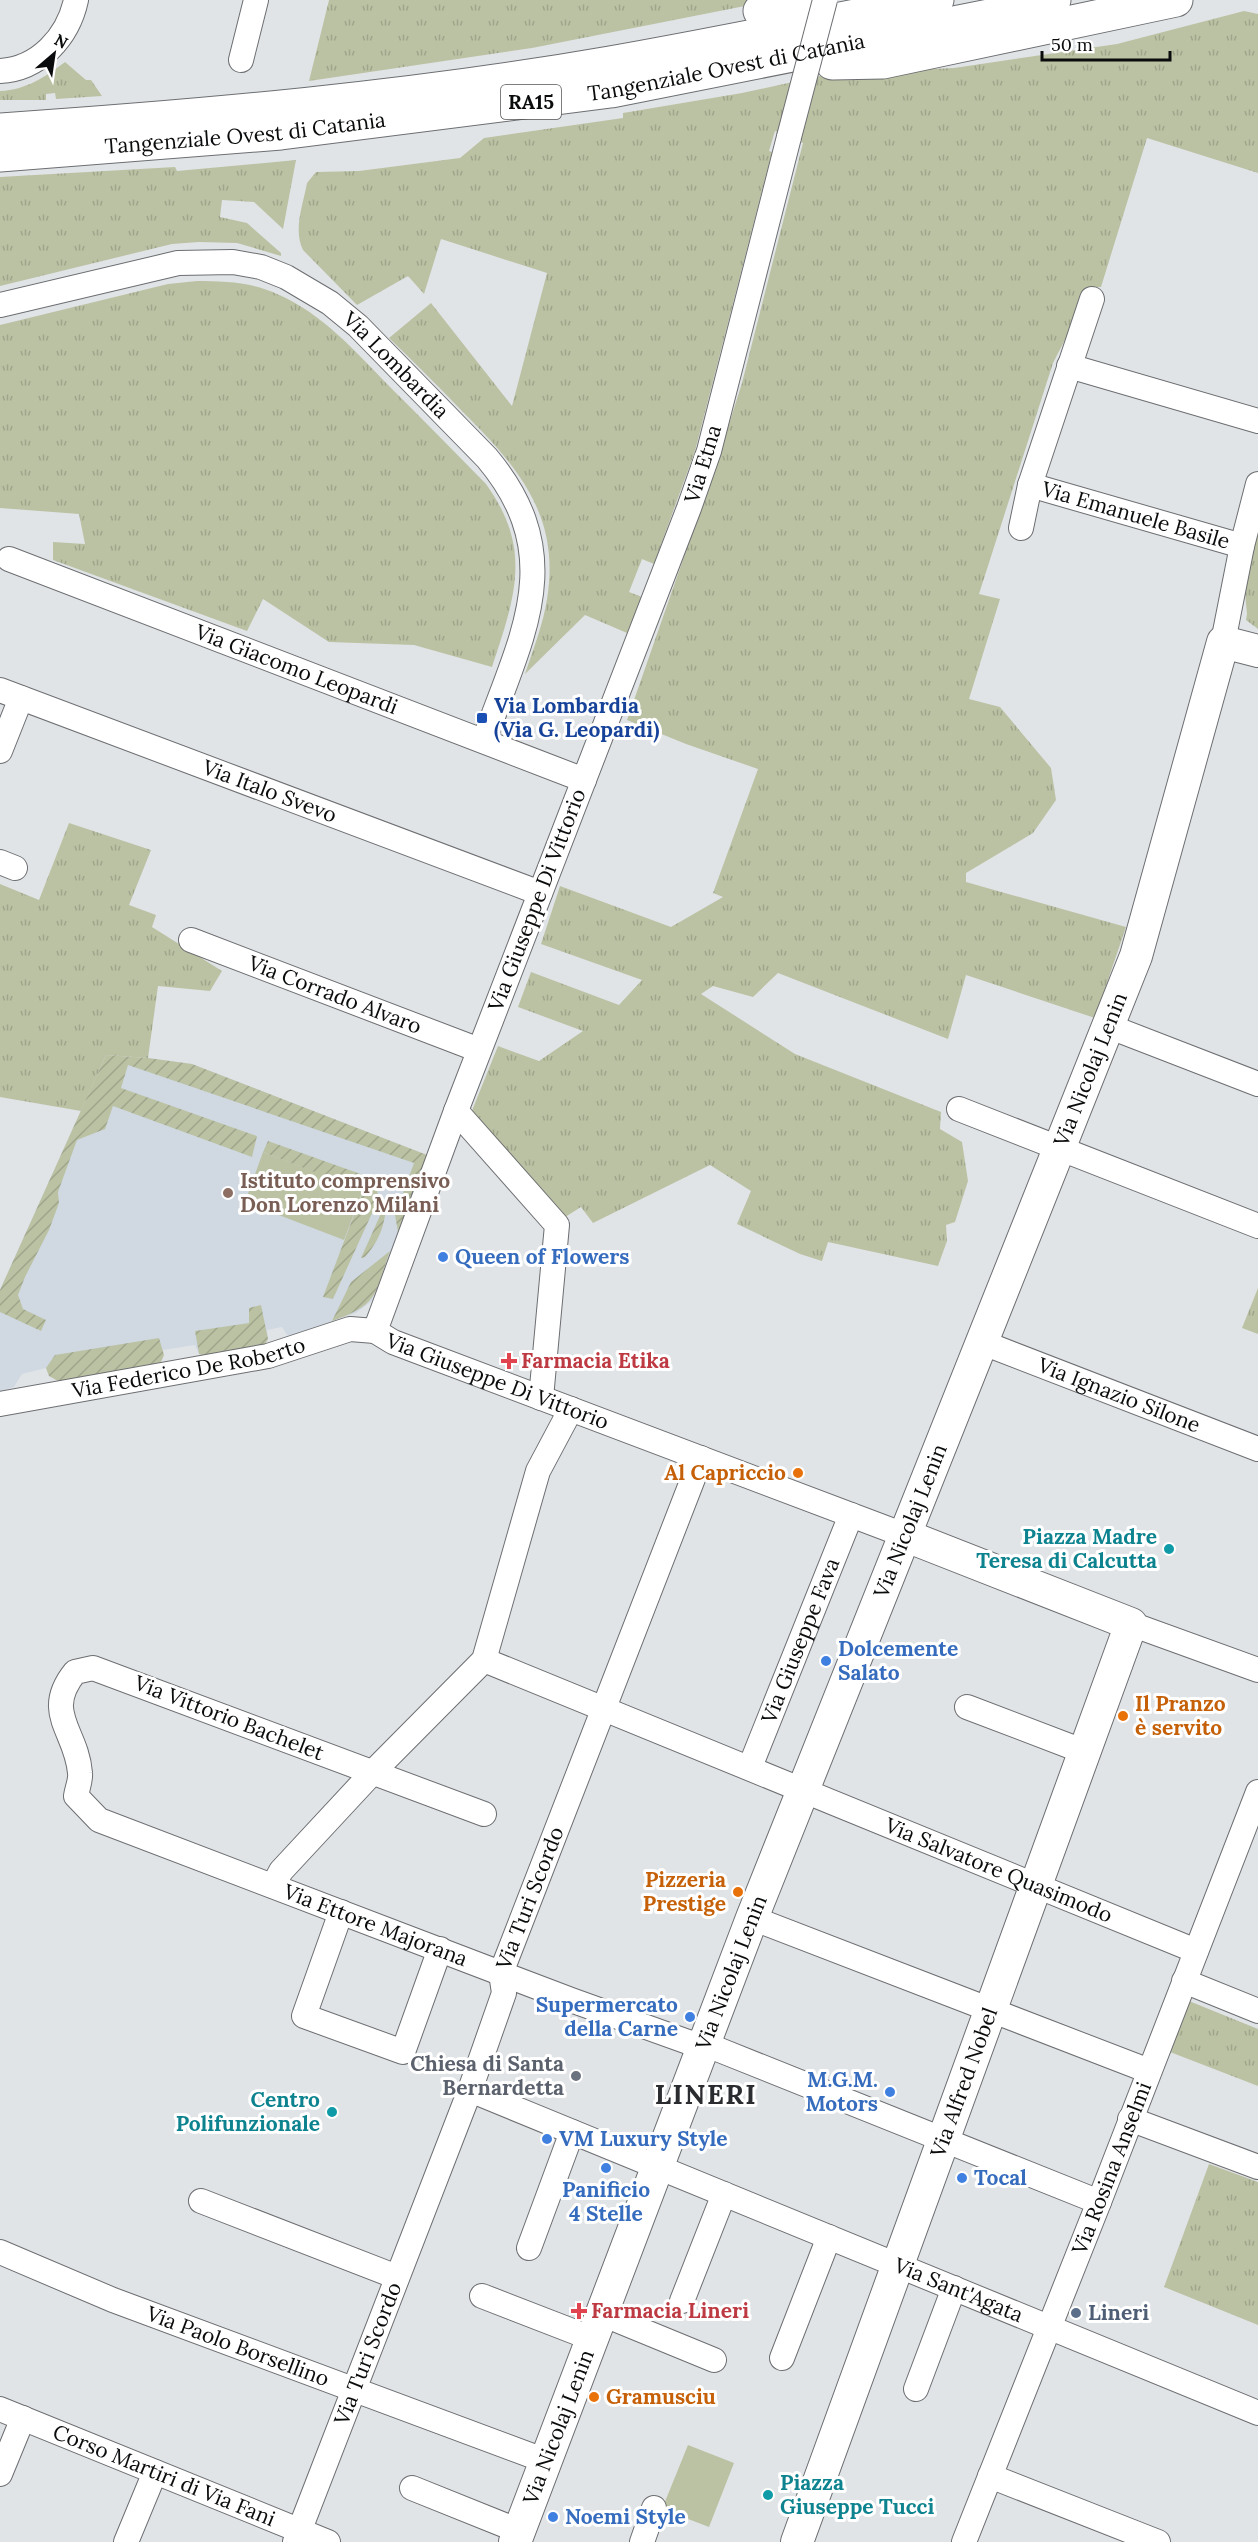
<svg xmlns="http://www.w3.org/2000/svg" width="1258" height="2542" viewBox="0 0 1258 2542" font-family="Lora,serif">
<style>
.built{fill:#d0d9e2}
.grass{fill:url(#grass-tufts)}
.park{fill:#bbc2a3}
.garden{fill:url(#garden-furrows)}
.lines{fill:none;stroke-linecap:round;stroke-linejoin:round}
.minor-casing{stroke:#6c6e71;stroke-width:26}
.major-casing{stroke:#6c6e71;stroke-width:34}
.highway-casing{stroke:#6c6e71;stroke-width:35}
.minor{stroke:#fff;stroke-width:24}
.major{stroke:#fff;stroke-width:32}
.highway{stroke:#fff;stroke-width:33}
.minor-bridge-casing{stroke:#6c6e71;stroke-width:26;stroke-linecap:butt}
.minor-bridge{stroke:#fff;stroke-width:24}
.transit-dot{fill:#1a4fb4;stroke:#fff;stroke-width:2}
.education-dot{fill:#8d6e63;stroke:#fff;stroke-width:2}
.shop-dot{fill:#3f7fe0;stroke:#fff;stroke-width:2}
.health-dot{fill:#e0444e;stroke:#fff;stroke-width:2}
.food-dot{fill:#e8710a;stroke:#fff;stroke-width:2}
.culture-dot{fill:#0f9aa8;stroke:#fff;stroke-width:2}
.worship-dot{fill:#6b7280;stroke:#fff;stroke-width:2}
.service-dot{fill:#5c6f8a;stroke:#fff;stroke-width:2}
.labels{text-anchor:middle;stroke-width:6;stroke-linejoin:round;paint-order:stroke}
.shield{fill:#fff;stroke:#545455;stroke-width:1.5}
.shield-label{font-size:20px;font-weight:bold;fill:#0a0b0c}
.street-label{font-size:21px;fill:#0a0b0c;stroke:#fff}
.transit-label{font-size:21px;font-weight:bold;fill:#164399;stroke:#fff;text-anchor:start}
.education-label{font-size:21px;font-weight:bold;fill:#785e54;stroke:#fff;text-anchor:start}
.shop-label{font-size:21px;font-weight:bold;fill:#366cbe;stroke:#fff;text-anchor:start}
.health-label{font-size:21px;font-weight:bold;fill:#be3a42;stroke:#fff;text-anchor:start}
.food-label{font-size:21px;font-weight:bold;fill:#c56008;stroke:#fff;text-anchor:end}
.culture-label{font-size:21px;font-weight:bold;fill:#0d838f;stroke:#fff;text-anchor:end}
.worship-label{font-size:21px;font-weight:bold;fill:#5b616d;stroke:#fff;text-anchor:end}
.service-label{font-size:21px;font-weight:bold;fill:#4e5e75;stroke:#fff;text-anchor:start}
.district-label{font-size:27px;font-weight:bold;letter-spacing:1.5px;fill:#2a2c2f;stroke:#fff}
</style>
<defs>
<pattern id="grass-tufts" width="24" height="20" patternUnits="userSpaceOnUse" patternTransform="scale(1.5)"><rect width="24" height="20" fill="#bbc2a3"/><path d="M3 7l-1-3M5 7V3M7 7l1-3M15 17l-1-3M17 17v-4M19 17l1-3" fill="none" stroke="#9fa58b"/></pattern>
<pattern id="garden-furrows" width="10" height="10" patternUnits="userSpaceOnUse" patternTransform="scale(1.5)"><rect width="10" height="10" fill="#bbc2a3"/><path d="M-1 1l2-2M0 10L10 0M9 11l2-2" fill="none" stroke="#9fa58b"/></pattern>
</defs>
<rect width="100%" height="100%" fill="#e1e4e7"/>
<path class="built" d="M106,1055L148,1058L192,1064L427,1155L372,1301L356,1313L292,1335H287L282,1327L267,1330L268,1339L203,1355L199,1354L195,1345L163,1350V1359L58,1381L49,1376L46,1368L22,1374L14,1387L0,1391V1290Z"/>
<path class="grass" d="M329,0H775L532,48L309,81Z
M1244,11L1258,14V173L1147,138L1101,287H1092L1053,363L979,594L1000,599L969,699L1000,707L1051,768L1056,800L1033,833L966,873V882L1126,927L1095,1018L966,975L948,1039L778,973L753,997L713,986L701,994L795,1054L941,1112L940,1129L962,1142L968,1181L955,1222L946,1225L947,1241L938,1266L828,1242L822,1261L800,1254L737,1224L751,1191L710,1165L593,1223L581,1207L562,1219L471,1113L498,1046L539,1061L583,1031L518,1007L531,972L619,1005L642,980L541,944L560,886L671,927L723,897L713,893L758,769L686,744L627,720L715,468L742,383L803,143L775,131L769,151L772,152L695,451L654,564L642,559L629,592L642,597L627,633L585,615L525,674C533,649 543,625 547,599C561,514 516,465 460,409C437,385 413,361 389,338L431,303L512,406L547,273L441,239L424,294L408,276L357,305L303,250C293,230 303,205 307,183L316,172L359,171L460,158L484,138L623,118V113L742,93L834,73L954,68L1117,44Z
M65,62L86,80H91L102,96L56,99L55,93L46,94V100H0V91C26,90 45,77 65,62Z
M296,160L283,229L254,202L222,200L220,217L247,223L281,253V256L237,243L199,242L172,244L0,286V177L175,167L177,171Z
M197,281C224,281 252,282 277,294C322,313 356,352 389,386C422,419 454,451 486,484C533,549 515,597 492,667L414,645L329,642L263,599L247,631L53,560V542L85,544L79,514L0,508V325L168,284Z
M1258,520V629L1246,620L1247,614L1243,570Z
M69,823L151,850L129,905L156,915L152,927L222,971L210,991L158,986L148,1058L106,1055L81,1111L0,1097V884L39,900Z
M1258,1288V1334L1242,1328Z
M1189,2001L1258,2029V2086L1170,2052Z
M1209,2164L1258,2182V2325L1164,2287Z"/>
<path class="park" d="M263,1152L363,1190L344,1240L245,1202Z
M688,2445L734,2463L709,2527L662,2509Z"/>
<path class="garden" d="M106,1055L148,1058L192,1064L427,1155L398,1232L395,1215L414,1163L128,1065L121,1088L257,1136L252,1157L113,1106L105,1129L77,1140L58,1192L59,1203L49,1230L25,1277L18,1295L23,1309L46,1320L41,1331L0,1312V1290Z
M268,1141L369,1177L377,1185L378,1200L333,1299L323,1297L363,1191L263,1152Z
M387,1200C385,1223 381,1239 365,1257L361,1258Z
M390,1251C374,1295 380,1304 332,1321L351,1282Z
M261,1305L268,1339L265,1345L208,1357L199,1354L195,1331L249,1323V1308Z
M159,1338L164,1355L160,1364L156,1367L58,1381L49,1376L46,1368L55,1355Z"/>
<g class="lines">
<g class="minor-casing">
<g id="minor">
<path d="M241,60L256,0"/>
<path d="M0,71C39,69 68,37 76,0"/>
<path id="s1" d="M789,137L709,451L689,508L456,1111L375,1331L393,1342L904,1535"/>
<path id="s2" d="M0,305L178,263L233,262L261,267L286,277L330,303L358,326L487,458C570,557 521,636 484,741"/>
<path d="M1069,366L1258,421"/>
<path id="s3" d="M1030,485L1242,546"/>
<path d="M1021,528L1030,485L1092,299"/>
<path id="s4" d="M9,559L584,780"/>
<path d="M1223,642L1242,546L1258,484"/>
<path id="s5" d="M0,690L540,893"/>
<path d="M0,751L21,698"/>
<path d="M0,862L15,868"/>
<path id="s6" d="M191,940L479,1050"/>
<path d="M1108,1026L1258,1084"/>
<path d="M959,1109L1258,1226"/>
<path d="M456,1111L557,1225L541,1398"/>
<path id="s7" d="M981,1342L1258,1449"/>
<path id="s8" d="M0,1404L268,1356L350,1329L375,1331"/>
<path d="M1131,1624L1258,1670"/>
<path id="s9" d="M484,1660L1196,1951"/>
<path d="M967,1707L1085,1752"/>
<path id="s10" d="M750,1767L851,1515"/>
<path id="s11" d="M484,1814L93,1668L75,1672C42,1713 77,1731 80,1773C81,1780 77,1789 76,1796L99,1820L571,2000L688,2042L717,2049L1099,2202"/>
<path d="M273,1886L281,1871L373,1772L484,1660L538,1471L571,1409"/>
<path d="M341,1912L304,2016L403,2052L440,1949"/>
<path d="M752,1918L1149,2071"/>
<path d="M1184,1981L1258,2011"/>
<path id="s12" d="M470,2090L1258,2413"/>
<path d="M1130,2119L1258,2167"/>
<path d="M201,2201L397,2277"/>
<path d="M529,2248L572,2132"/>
<path id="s13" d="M0,2252L113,2300L546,2461"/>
<path d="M482,2296L593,2339"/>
<path d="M682,2301L724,2194"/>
<path d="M602,2314L714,2360"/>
<path d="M782,2358L829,2237"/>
<path d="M916,2389L954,2288"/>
<path id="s14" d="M0,2409L328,2542"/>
<path d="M0,2474L23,2418"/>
<path d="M990,2476L1158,2542"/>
<path d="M412,2488L519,2531"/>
<path d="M126,2542L155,2472"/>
<path id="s15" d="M295,2542L470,2090L504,1993L501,1973L701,1458"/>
<path d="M642,2542L654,2508"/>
<path id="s16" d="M964,2542L1099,2202L1258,1792"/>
</g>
</g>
<g class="major-casing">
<g id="major">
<path id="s17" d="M515,2542L752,1918L1136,956L1223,642L1258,651"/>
<path id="s18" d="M797,2542L1131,1624L904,1535"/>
</g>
</g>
<g class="highway-casing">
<g id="highway">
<path d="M760,11L815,0"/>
<path d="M832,63L883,62L1176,0"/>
<path d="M0,130C204,116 409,98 610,63C719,44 828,21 937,0"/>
<path id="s19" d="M0,155L281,133L611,91L994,15L1054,0"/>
</g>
</g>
<use href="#minor" class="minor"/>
<use href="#major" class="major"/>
<use href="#highway" class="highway"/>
<g class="minor-bridge-casing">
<path id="minor-bridge" d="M789,137L825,0"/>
</g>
<use href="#minor-bridge" class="minor-bridge"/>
</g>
<rect class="transit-dot" x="476" y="712" width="12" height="12" rx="3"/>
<circle class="education-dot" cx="228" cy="1193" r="6"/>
<g class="shop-dot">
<circle cx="443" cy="1257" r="6"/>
<circle cx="826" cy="1661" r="6"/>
<circle cx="690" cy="2017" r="6"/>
<circle cx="890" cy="2092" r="6"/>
<circle cx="547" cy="2139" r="6"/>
<circle cx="606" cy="2168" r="6"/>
<circle cx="962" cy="2178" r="6"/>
<circle cx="553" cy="2517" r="6"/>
</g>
<g class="health-dot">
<path d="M506 1352h6v6h6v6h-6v6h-6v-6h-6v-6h6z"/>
<path d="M576 2302h6v6h6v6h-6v6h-6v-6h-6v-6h6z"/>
</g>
<g class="food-dot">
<circle cx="798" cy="1473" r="6"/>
<circle cx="1123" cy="1716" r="6"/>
<circle cx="738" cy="1892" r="6"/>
<circle cx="594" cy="2397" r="6"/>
</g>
<g class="culture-dot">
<circle cx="1169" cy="1549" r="6"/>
<circle cx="332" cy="2112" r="6"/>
<circle cx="768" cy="2495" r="6"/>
</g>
<circle class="worship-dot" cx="576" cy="2076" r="6"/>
<circle class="service-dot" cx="1076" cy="2313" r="6"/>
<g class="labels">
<rect class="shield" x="501" y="85" width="60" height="34" rx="4.5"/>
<g class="shield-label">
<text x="531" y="109">RA15</text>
</g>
<g class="street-label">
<text dy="7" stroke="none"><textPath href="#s19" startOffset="732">Tangenziale Ovest di Catania</textPath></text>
<text dy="7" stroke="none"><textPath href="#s19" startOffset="246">Tangenziale Ovest di Catania</textPath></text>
<text dy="7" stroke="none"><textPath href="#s2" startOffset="435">Via Lombardia</textPath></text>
<text transform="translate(703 464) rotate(-73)" y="7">Via Etna</text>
<text dy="7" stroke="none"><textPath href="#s3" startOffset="110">Via Emanuele Basile</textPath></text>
<text dy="7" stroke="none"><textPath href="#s4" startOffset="308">Via Giacomo Leopardi</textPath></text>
<text dy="7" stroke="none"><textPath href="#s5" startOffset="288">Via Italo Svevo</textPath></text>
<text transform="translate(537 900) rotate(-69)" y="7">Via Giuseppe Di Vittorio</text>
<text dy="7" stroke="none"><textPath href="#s6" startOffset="154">Via Corrado Alvaro</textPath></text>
<text dy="7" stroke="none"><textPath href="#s17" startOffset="1581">Via Nicolaj Lenin</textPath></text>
<text dy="7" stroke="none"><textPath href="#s8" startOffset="192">Via Federico De Roberto</textPath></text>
<text dy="7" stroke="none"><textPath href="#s1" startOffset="1398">Via Giuseppe Di Vittorio</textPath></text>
<text dy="7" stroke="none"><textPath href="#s7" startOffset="148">Via Ignazio Silone</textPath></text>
<text dy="7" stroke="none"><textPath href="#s17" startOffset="1095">Via Nicolaj Lenin</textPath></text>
<text dy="7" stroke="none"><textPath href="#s10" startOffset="136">Via Giuseppe Fava</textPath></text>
<text transform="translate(229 1718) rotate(21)" y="7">Via Vittorio Bachelet</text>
<text dy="7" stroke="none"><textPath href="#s9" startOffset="556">Via Salvatore Quasimodo</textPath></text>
<text dy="7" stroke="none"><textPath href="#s15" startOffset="688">Via Turi Scordo</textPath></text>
<text dy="7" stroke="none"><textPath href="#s11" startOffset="896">Via Ettore Majorana</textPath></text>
<text dy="7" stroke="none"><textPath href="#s17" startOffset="609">Via Nicolaj Lenin</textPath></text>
<text dy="7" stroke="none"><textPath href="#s18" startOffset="489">Via Alfred Nobel</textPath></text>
<text dy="7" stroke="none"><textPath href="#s16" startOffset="402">Via Rosina Anselmi</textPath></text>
<text dy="7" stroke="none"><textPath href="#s12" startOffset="528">Via Sant'Agata</textPath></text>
<text dy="7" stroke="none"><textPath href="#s13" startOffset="256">Via Paolo Borsellino</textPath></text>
<text dy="7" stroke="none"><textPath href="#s15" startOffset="202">Via Turi Scordo</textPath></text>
<text dy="7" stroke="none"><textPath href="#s17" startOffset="123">Via Nicolaj Lenin</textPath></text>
<text dy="7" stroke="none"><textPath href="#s14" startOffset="177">Corso Martiri di Via Fani</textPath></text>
</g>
<g class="transit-label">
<text x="494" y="713">Via Lombardia<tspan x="494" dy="24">(Via G. Leopardi)</tspan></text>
</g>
<g class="education-label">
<text x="240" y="1188">Istituto comprensivo<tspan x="240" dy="24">Don Lorenzo Milani</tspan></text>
</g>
<g class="shop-label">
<text x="455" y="1264">Queen of Flowers</text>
<text x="838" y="1656">Dolcemente<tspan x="838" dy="24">Salato</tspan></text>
<text x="678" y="2012" text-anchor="end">Supermercato<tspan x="678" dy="24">della Carne</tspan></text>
<text x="878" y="2087" text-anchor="end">M.G.M.<tspan x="878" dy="24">Motors</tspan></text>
<text x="559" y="2146">VM Luxury Style</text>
<text x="974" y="2185">Tocal</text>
<text x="606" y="2197" text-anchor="middle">Panificio<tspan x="606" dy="24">4 Stelle</tspan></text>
<text x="565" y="2524">Noemi Style</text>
</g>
<g class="health-label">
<text x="521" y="1368">Farmacia Etika</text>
<text x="591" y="2318">Farmacia Lineri</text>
</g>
<g class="food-label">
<text x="786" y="1480">Al Capriccio</text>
<text x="1135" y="1711" text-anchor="start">Il Pranzo<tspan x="1135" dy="24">è servito</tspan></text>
<text x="726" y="1887">Pizzeria<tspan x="726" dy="24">Prestige</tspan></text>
<text x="606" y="2404" text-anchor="start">Gramusciu</text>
</g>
<g class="culture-label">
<text x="1157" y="1544">Piazza Madre<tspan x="1157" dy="24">Teresa di Calcutta</tspan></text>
<text x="320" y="2107">Centro<tspan x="320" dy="24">Polifunzionale</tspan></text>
<text x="780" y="2490" text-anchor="start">Piazza<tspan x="780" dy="24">Giuseppe Tucci</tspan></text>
</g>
<g class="worship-label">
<text x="564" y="2071">Chiesa di Santa<tspan x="564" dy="24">Bernardetta</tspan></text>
</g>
<g class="service-label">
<text x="1088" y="2320">Lineri</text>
</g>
<g class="district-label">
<text x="706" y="2104">LINERI</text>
</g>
</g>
<g transform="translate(54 54) rotate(29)" stroke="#ffffff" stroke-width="4.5" paint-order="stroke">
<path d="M0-4.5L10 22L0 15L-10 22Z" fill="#0a0b0c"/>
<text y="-9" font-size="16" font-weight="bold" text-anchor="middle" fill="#0a0b0c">N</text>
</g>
<path d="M1042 51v9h128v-9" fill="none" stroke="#0a0b0c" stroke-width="3"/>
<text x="1051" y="51" font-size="18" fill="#0a0b0c" stroke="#ffffff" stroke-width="4.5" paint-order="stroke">50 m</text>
</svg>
